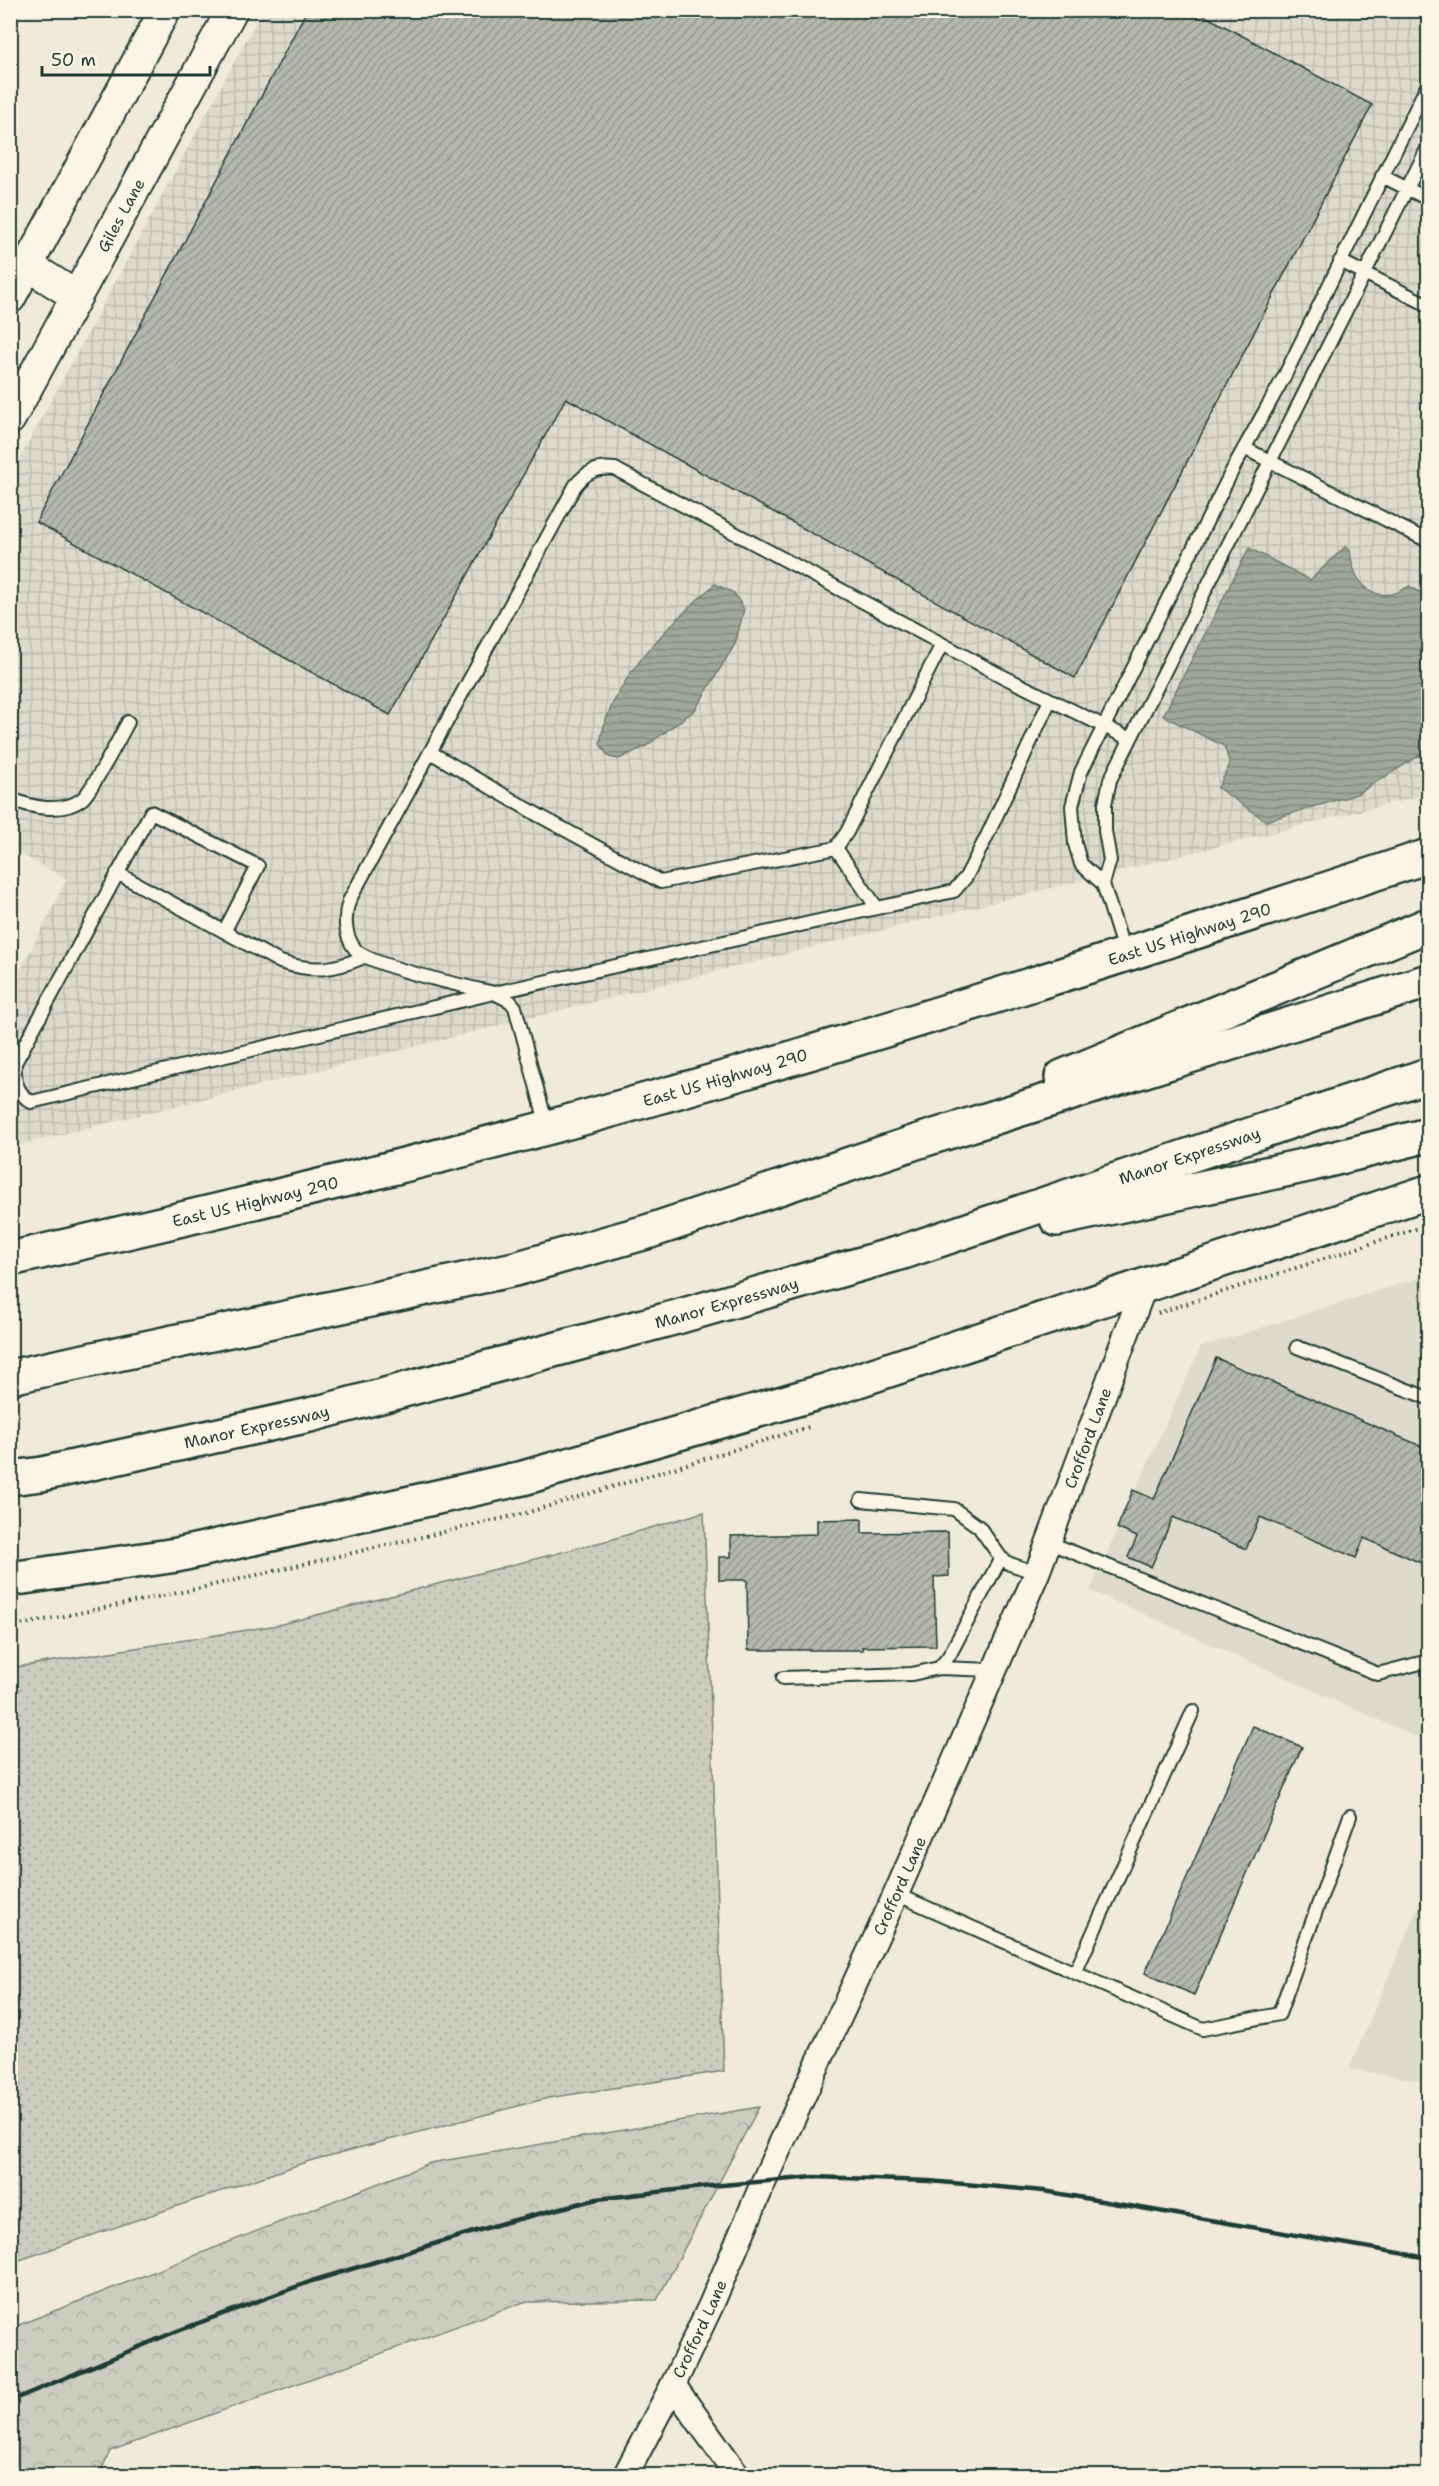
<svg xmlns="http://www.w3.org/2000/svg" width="1439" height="2486" viewBox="0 0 1439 2486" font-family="'Shantell Sans',sans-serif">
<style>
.built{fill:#dedbcc}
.industrial{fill:url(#industrial-grid)}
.grass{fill:url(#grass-dots);stroke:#76857a;stroke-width:1.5}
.forest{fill:url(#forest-crowns);stroke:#76857a;stroke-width:1.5}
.water{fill:url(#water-rules);stroke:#6c7d71;stroke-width:1.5}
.building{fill:url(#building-hatch);stroke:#1f3d34;stroke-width:1.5}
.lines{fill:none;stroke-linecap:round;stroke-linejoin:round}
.service-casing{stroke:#1f3d34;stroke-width:16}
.minor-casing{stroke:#1f3d34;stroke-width:28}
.tertiary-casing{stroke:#1f3d34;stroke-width:34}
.secondary-casing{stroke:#1f3d34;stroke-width:38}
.motorway-casing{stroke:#1f3d34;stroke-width:38}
.path{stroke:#1f3d34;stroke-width:4;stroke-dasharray:1.5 4.5;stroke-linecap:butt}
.service{stroke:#fcf5e5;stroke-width:12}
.minor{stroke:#fcf5e5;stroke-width:24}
.tertiary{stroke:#fcf5e5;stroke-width:30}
.secondary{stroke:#fcf5e5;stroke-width:33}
.motorway{stroke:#fcf5e5;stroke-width:33}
.rail{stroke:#1f3d34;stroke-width:4.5}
.labels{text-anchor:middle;stroke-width:4.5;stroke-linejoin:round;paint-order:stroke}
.street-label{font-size:16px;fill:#1f3d34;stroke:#fcf5e5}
</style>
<defs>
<pattern id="industrial-grid" width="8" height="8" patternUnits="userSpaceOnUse" patternTransform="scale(1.5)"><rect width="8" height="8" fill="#dedbcc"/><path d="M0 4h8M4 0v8" fill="none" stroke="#bebdb0"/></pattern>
<pattern id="grass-dots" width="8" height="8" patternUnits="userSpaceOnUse" patternTransform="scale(1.5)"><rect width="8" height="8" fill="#cccdbf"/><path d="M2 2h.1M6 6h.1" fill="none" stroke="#afb1a5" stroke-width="1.8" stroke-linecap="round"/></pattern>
<pattern id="forest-crowns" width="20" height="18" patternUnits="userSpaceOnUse" patternTransform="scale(1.5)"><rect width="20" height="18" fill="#cccdbf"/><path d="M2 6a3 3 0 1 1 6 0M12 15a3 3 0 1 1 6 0" fill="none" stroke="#afb1a5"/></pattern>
<pattern id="water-rules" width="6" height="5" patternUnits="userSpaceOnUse" patternTransform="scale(1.5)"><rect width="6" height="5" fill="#9fa89a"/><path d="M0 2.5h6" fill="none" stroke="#818a7e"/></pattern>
<pattern id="building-hatch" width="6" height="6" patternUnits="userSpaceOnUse" patternTransform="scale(1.5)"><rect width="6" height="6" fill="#b5b9ad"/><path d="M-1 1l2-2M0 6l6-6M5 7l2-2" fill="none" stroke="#93988e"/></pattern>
</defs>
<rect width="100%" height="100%" fill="#efeada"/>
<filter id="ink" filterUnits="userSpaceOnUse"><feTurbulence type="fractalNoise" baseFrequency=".0167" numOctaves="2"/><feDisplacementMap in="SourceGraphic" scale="12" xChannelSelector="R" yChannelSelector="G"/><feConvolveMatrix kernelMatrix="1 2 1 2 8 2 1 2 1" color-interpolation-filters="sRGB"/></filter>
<g filter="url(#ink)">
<path class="built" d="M1428,1275V1742L1090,1590L1201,1347Z
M1428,1885V2082L1349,2069Z"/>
<path class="industrial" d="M262,11H1428V794L11,1147L10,991L67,879L11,849V475Z"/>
<path class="grass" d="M704,1512L724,2071L548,2098L309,2161L11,2263V1668L278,1625L613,1539Z"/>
<path class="forest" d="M759,2107L657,2300L524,2302L110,2451L99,2475H11V2328L430,2163Z"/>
<path class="water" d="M1345,547L1350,550C1353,585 1376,608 1409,586L1425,595L1428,616V750L1357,794L1266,821L1218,788L1230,764L1224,746L1163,716L1249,548L1310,580Z
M715,584L734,593L744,609L735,644L695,710L646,746L619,759L609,757L600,744C608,684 671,622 715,584Z"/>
<path class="building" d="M307,10H1194L1372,105L1075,678L566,398L390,715L36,522Z
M1216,1358L1428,1449V1566L1364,1538L1356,1558L1260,1517L1246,1549L1173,1517L1151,1567L1128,1557L1137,1537L1117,1528L1133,1490L1154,1499Z
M862,1519V1533L948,1532L949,1576L934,1577L936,1646L862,1647L863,1650H748L747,1580H719V1557H731V1536L817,1534V1520Z
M1253,1726L1302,1747L1194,1995L1145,1973Z"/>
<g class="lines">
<g class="service-casing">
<path id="service" d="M1382,176L1428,199
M1340,261L1428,305
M1244,448L1428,541
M430,752L538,815L661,882L836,848L847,832L942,644
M10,798C30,808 63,814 82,799C92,791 120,737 128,722
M836,848L877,908
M117,873L280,962C313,972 332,971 364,957
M1103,884L1110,860L1105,831V804L1110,780L1428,147
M225,930L258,866L151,812L15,1063C14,1080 16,1092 31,1102L494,993L954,891L966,877L986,838L1050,700
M1125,954L1103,884L1081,864L1075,844L1072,806L1081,772L1236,463L1284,377L1428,84
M547,1126L515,1007L510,1001L494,993C469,987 368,966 355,949C344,935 344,916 349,901L575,486C586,472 596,467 615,469L1000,675L1130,739
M1297,1347L1428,1398
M861,1500L954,1509L979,1527L1001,1558L1010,1564L1037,1573
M1050,1543L1378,1674L1428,1661
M939,1668L994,1670
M783,1678L912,1674L939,1668L949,1656L1001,1558
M896,1894L1203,2029L1279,2014L1350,1816
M1075,1973L1193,1711"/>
</g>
<g class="minor-casing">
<g id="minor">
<path d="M673,2385L738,2476"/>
<path id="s1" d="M625,2476L673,2385L711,2305L764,2181L896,1894L1037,1573L1145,1284"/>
</g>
</g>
<g class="tertiary-casing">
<g id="tertiary">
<path d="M27,265L76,296"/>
<path d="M10,298L165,10"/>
<path id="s2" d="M10,419L232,10"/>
</g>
</g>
<g class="secondary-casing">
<g id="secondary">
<path id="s3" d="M10,1259C218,1211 424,1163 629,1105C898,1030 1163,943 1428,856"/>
<path d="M10,1579L177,1555L523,1478L828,1390L1428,1192"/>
</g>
</g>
<g class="motorway-casing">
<g id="motorway">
<path d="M1062,1077L1428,925"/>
<path d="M1057,1219L1312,1164L1428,1135"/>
<path d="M10,1377L515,1269L650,1231L916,1142L1428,981"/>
<path id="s4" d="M10,1478L42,1474L310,1415L677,1317L903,1252L1428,1075"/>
</g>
</g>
<path class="path" d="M1158,1313L1428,1225
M10,1627L187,1591L526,1513L809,1427"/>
<use href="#service" class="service"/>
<use href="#minor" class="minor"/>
<use href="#tertiary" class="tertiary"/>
<use href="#secondary" class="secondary"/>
<use href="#motorway" class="motorway"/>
<path class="rail" d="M10,2401L177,2331L312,2281L503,2223L597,2199L711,2186L814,2177L929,2181L1044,2191L1428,2258"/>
</g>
</g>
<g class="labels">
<g class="street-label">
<text dy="6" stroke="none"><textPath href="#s2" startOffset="232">Giles Lane</textPath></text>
<text dy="6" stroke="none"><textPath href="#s3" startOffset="1224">East US Highway 290</textPath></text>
<text dy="6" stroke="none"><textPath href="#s3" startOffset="738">East US Highway 290</textPath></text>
<text dy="6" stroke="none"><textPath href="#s4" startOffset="1224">Manor Expressway</textPath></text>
<text dy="6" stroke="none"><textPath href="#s3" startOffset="252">East US Highway 290</textPath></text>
<text dy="6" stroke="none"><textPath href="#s4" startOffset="738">Manor Expressway</textPath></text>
<text dy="6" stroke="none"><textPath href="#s4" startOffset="252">Manor Expressway</textPath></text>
<text dy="6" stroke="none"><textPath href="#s1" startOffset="1137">Crofford Lane</textPath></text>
<text dy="6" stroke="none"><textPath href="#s1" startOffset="651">Crofford Lane</textPath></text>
<text dy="6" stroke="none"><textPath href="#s1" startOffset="165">Crofford Lane</textPath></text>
</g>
</g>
<rect width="1439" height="2486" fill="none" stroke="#fcf5e5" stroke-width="36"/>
<rect x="18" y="18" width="1403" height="2450" fill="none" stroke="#1f3d34" stroke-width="2" filter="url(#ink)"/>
<path d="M42 66v9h168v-9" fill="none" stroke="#1f3d34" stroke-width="3"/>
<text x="51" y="66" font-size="18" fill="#1f3d34" stroke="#fcf5e5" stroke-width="4.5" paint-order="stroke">50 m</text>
</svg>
